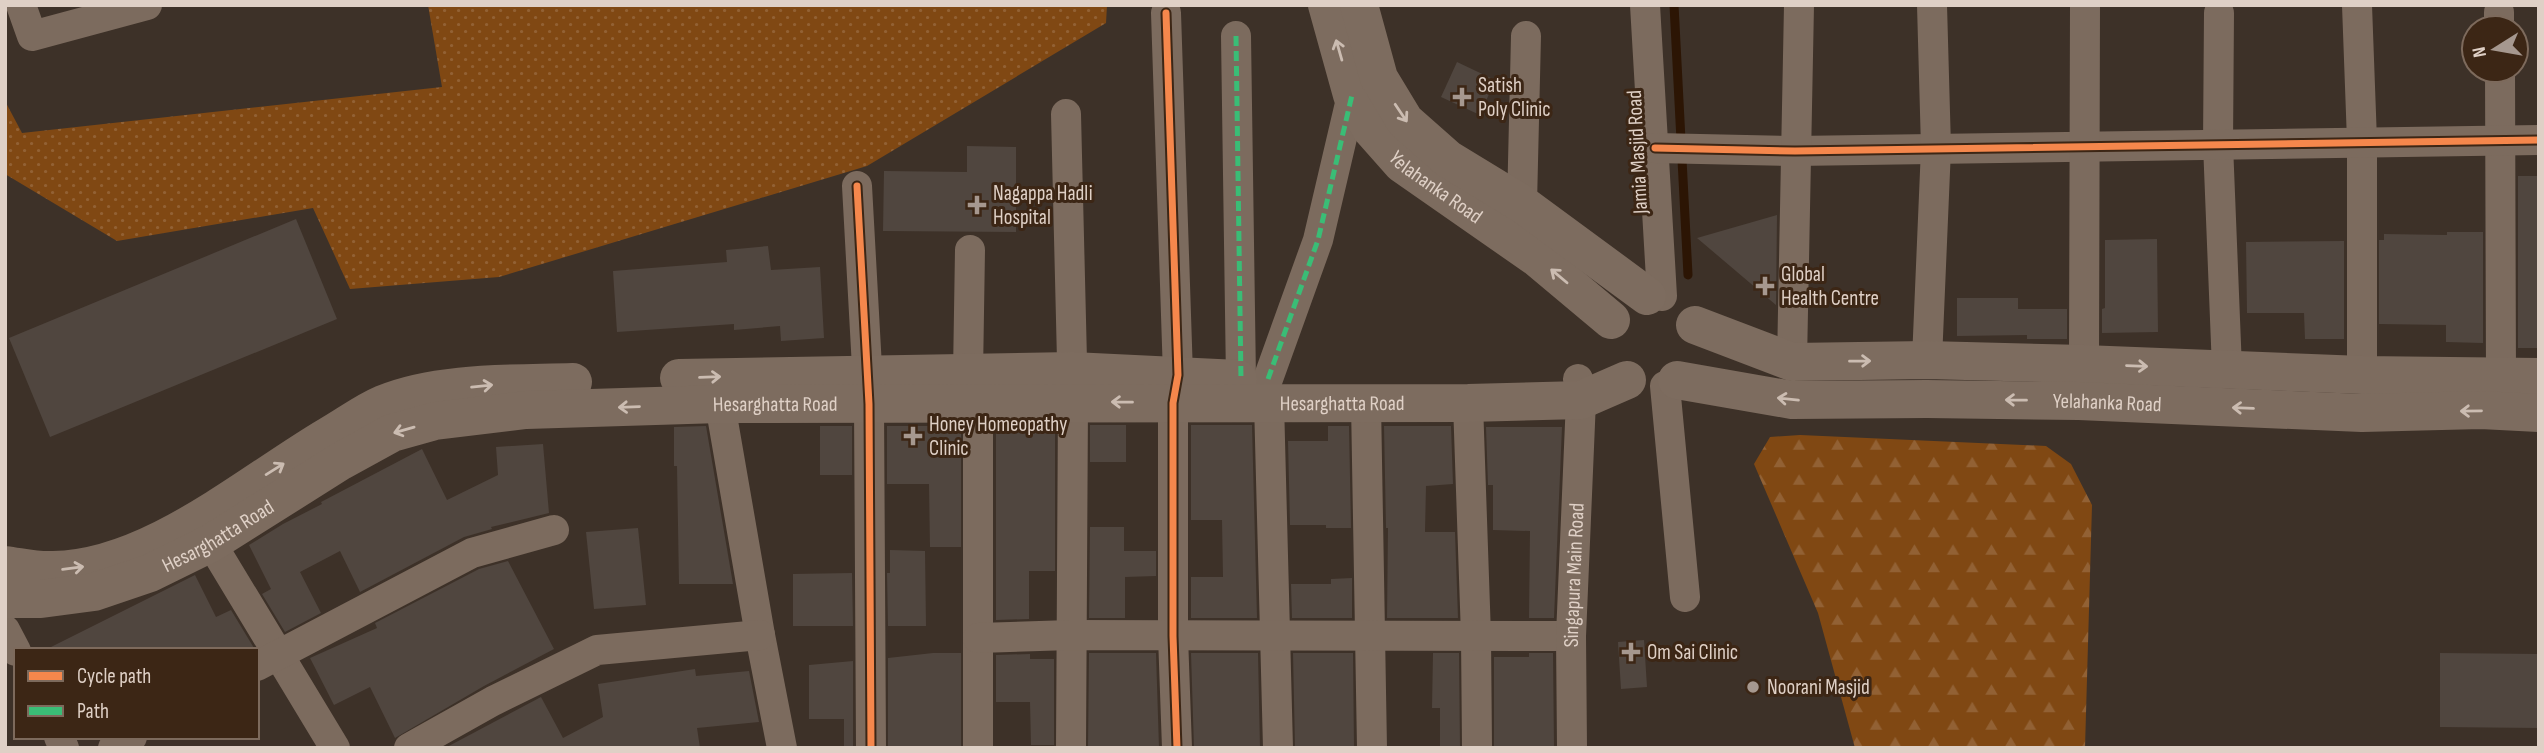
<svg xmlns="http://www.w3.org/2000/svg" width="2544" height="753" viewBox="0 0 2544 753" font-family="'Sofia Sans Condensed',sans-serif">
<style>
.grass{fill:url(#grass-dots)}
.forest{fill:url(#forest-firs)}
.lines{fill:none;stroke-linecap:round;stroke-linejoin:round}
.stream{stroke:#2c1504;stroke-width:9}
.building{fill:#50463f}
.minor{stroke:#7c6b5e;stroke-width:30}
.major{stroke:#7d6c5f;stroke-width:38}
.quiet{stroke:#3abd76;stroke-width:5;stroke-dasharray:10 5;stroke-linecap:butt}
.cycleway-casing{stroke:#3c2615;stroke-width:11}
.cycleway{stroke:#f5874c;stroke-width:7}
.oneway{stroke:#cbbcb1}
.poi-dot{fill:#a6988f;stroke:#3c2615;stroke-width:2.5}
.labels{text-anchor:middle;stroke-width:6;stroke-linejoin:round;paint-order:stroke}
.poi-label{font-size:21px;fill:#dfd0c6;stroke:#3c2615;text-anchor:start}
.street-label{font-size:21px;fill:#dfd0c6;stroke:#3c2615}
</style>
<defs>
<pattern id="grass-dots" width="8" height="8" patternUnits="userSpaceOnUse" patternTransform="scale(1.75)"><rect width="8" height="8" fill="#804813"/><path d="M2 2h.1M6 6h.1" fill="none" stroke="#926134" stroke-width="1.8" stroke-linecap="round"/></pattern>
<pattern id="forest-firs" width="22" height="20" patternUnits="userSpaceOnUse" patternTransform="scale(1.75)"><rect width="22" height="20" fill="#804813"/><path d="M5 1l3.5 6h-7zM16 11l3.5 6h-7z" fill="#926134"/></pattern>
</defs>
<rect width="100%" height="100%" fill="#3d3128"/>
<path class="grass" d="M428,5H1107L1106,23L867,166L499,277L350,289L313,208L117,241L5,174V101L22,133L442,87Z"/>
<path class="forest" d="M1800,435L2046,446L2071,464L2092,505L2085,748H1855L1818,613L1754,464L1770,437Z"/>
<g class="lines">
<path class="stream" d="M1674,5L1688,275"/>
</g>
<path class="building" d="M1457,62L1495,80L1480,115L1441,97Z
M967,146L1016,147V232L883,231L884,171L967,172Z
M2518,176H2539V348H2518Z
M1777,215L1776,305L1697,238Z
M296,219L337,319L50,437L9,338Z
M2447,232H2483V343L2446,342V325L2379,324V240H2384V234L2447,235Z
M2157,239L2158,332L2102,333V309L2105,308V240Z
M2344,241V339H2305L2304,313H2247L2246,242Z
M768,246L771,270L820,267L824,338L781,341L780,326L734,330V324L617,332L613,271L727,262L726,250Z
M1957,298H2018V309H2067V339H2027V335L1957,336Z
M1055,425V571H1029V619L996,620V426Z
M1090,425H1126V462H1090Z
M1191,425H1252L1257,618H1191V577H1223L1222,520H1191Z
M706,426L733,584H679L677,466H674V427Z
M820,426H852V475H820Z
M887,426H961V547H930L929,484H887Z
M1328,426H1349L1351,528H1326V525H1290L1288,441H1328Z
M1384,426H1451L1453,484L1426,486L1425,532H1455L1458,618H1387L1388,528H1386Z
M1486,427H1562L1554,618H1529L1530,531L1493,530V485H1488Z
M543,444L549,513L491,527L492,529L464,537L360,592L340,551L300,572L321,613L285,632L262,594L271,589L249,545L283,524L322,504L321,502L422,449L447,500L498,475L496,447Z
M1090,527H1124V551H1156V576L1125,577V618H1089Z
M638,528L646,605L594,609L586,532Z
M890,550L925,551L926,626H888L887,573H890Z
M508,561L554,649L484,686L395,738L370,687L334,705L310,658L377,628L375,623L479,569Z
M852,573L853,626H793V574Z
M195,575L216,617L231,610L254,648L250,650H45Z
M1352,578V618H1292L1291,584H1331V579Z
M1644,640L1647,687L1621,689L1618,642Z
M933,653H961V748H888V658Z
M1089,653H1156L1159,748H1088Z
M1191,653H1258L1260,748H1194Z
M1293,653H1353L1354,748H1295Z
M1433,653H1459L1460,748H1440V708H1432Z
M1529,653H1553L1554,748H1494V657H1529Z
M2440,653L2539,654V728L2440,727Z
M1030,654V659H1054V745H1031L1030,702H996V655Z
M853,661V748H844V719H809V665Z
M695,669L696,676L749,671L759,722L697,728L700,748H445L541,697L563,738L603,717L598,684Z"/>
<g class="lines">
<g class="minor">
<path d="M21,5L32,36L147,5"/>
<path d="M1645,5L1662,296"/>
<path d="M2357,5L2362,141V375"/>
<path d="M2499,12V28"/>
<path d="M1166,13L1178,375L1173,403V636L1177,748"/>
<path d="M2219,13L2218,144L2227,369"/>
<path d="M1236,36L1241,380"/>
<path d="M2500,70L2501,377"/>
<path d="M1066,114L1073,402L1071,748"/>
<path d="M1655,148L1795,151L2539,140"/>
<path d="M857,186L869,404L871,748"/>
<path d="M1522,204L1526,36"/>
<path d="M970,250L968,374L978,404V748"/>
<path d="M1927,360L1936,148L1932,5"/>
<path d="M1792,362L1799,5"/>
<path d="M2084,364L2085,5"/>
<path d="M1268,379L1318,240L1352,95"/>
<path d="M1665,386L1685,597"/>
<path d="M1269,402L1278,748"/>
<path d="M1366,403L1372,748"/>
<path d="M1468,403L1476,636L1477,748"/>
<path d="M720,404L760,635L782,748"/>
<path d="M203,525L211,543L335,748"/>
<path d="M5,630L16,651"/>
<path d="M978,638L1071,635L1571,636"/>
<path d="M257,666L472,553L554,530"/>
<path d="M59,737L64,748"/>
<path d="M113,748L132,737"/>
<path d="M409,748L493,701L597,650L760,635"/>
<path id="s1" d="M1572,748L1571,636L1581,400L1578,379"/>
</g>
<g class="major">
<path id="s2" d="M1327,5L1352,95L1371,129L1402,164L1537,258L1611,320"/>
<path d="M1359,5L1379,78L1405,121L1448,159L1522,204L1647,296"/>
<path d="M1695,325L1792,362L1927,360L2084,364L2362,375L2539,377"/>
<path d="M679,378L1072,371L1238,379"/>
<path id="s3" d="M1677,380L1792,400L1927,399L2079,401L2362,413L2481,410L2539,413"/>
<path d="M5,565C21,567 37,571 53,570C150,569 247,484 328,436C346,426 364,412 383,404C438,381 514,384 573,382"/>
<path id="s4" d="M5,599H41L94,592L150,573L211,543L341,461L392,433L435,421L526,410L720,404L1468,403L1581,400L1627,380"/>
</g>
<path class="quiet" d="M1236,36L1241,380
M1268,379L1318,240L1352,95"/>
<g class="cycleway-casing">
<path id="cycleway" d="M1166,13L1178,375L1173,403V636L1177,748
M1655,148L1795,151L2539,140
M857,186L869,404L871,748"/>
</g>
<use href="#cycleway" class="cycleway"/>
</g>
<defs><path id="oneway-shaft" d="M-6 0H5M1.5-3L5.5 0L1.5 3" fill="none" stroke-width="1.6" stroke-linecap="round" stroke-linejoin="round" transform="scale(1.75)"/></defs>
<g class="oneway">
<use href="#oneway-shaft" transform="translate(1339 50) rotate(-106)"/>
<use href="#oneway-shaft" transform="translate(1401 113) rotate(56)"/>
<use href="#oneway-shaft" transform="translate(1559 276) rotate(-140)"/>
<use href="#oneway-shaft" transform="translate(1860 361) rotate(-1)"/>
<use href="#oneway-shaft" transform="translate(2137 366) rotate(2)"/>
<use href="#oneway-shaft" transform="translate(710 377) rotate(-2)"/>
<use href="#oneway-shaft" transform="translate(482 386) rotate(-6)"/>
<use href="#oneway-shaft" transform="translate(1788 399) rotate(-174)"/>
<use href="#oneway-shaft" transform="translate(2016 400) rotate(-179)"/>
<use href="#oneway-shaft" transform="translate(1122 402) rotate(-179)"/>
<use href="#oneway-shaft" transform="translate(629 407) rotate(178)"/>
<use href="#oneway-shaft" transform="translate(2243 408) rotate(-178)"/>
<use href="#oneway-shaft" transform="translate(2471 411) rotate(179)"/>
<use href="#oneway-shaft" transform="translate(404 430) rotate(164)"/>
<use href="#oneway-shaft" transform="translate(275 469) rotate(-32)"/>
<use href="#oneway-shaft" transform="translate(73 568) rotate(-7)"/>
</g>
<g class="poi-dot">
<path d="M1458.5 86.5h7v7h7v7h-7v7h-7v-7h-7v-7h7z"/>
<path d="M973.5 194.5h7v7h7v7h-7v7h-7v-7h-7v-7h7z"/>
<path d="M1761.5 275.5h7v7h7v7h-7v7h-7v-7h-7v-7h7z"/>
<path d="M909.5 425.5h7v7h7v7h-7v7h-7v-7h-7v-7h7z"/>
<path d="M1627.5 641.5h7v7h7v7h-7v7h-7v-7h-7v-7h7z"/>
<circle cx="1753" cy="687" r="7"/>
</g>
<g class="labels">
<g class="poi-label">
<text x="1478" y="92">Satish<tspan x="1478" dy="24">Poly Clinic</tspan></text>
<text x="993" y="200">Nagappa Hadli<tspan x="993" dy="24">Hospital</tspan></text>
<text x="1781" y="281">Global<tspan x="1781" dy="24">Health Centre</tspan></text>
<text x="929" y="431">Honey Homeopathy<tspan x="929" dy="24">Clinic</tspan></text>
<text x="1647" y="659">Om Sai Clinic</text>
<text x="1767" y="694">Noorani Masjid</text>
</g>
<g class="street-label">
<text transform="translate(1637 152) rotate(-93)" y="7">Jamia Masjid Road</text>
<text dy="7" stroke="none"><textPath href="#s2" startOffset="220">Yelahanka Road</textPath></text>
<text dy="7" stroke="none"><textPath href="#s4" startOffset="1381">Hesarghatta Road</textPath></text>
<text dy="7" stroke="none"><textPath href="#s3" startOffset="432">Yelahanka Road</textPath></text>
<text dy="7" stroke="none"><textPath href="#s4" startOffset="814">Hesarghatta Road</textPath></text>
<text dy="7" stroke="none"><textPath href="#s4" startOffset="226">Hesarghatta Road</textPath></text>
<text dy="7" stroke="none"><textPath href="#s1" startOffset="173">Singapura Main Road</textPath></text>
</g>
</g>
<rect width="2544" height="753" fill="none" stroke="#dfd0c6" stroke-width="14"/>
<rect x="14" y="648" width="245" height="91" fill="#3c2615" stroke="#7d6a5c" stroke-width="2"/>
<rect x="28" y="671" width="35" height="10" fill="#f5874c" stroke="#7d6a5c" stroke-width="2"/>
<text x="77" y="683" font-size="21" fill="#dfd0c6">Cycle path</text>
<rect x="28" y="706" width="35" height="10" fill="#3abd76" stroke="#7d6a5c" stroke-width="2"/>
<text x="77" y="718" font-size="21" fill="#dfd0c6">Path</text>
<g transform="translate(2495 49) rotate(259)"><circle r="33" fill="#3c2615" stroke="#7d6a5c" stroke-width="2"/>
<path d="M0-5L12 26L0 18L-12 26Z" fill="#a6988f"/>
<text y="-10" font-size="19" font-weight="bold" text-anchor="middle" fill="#dfd0c6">N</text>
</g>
</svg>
